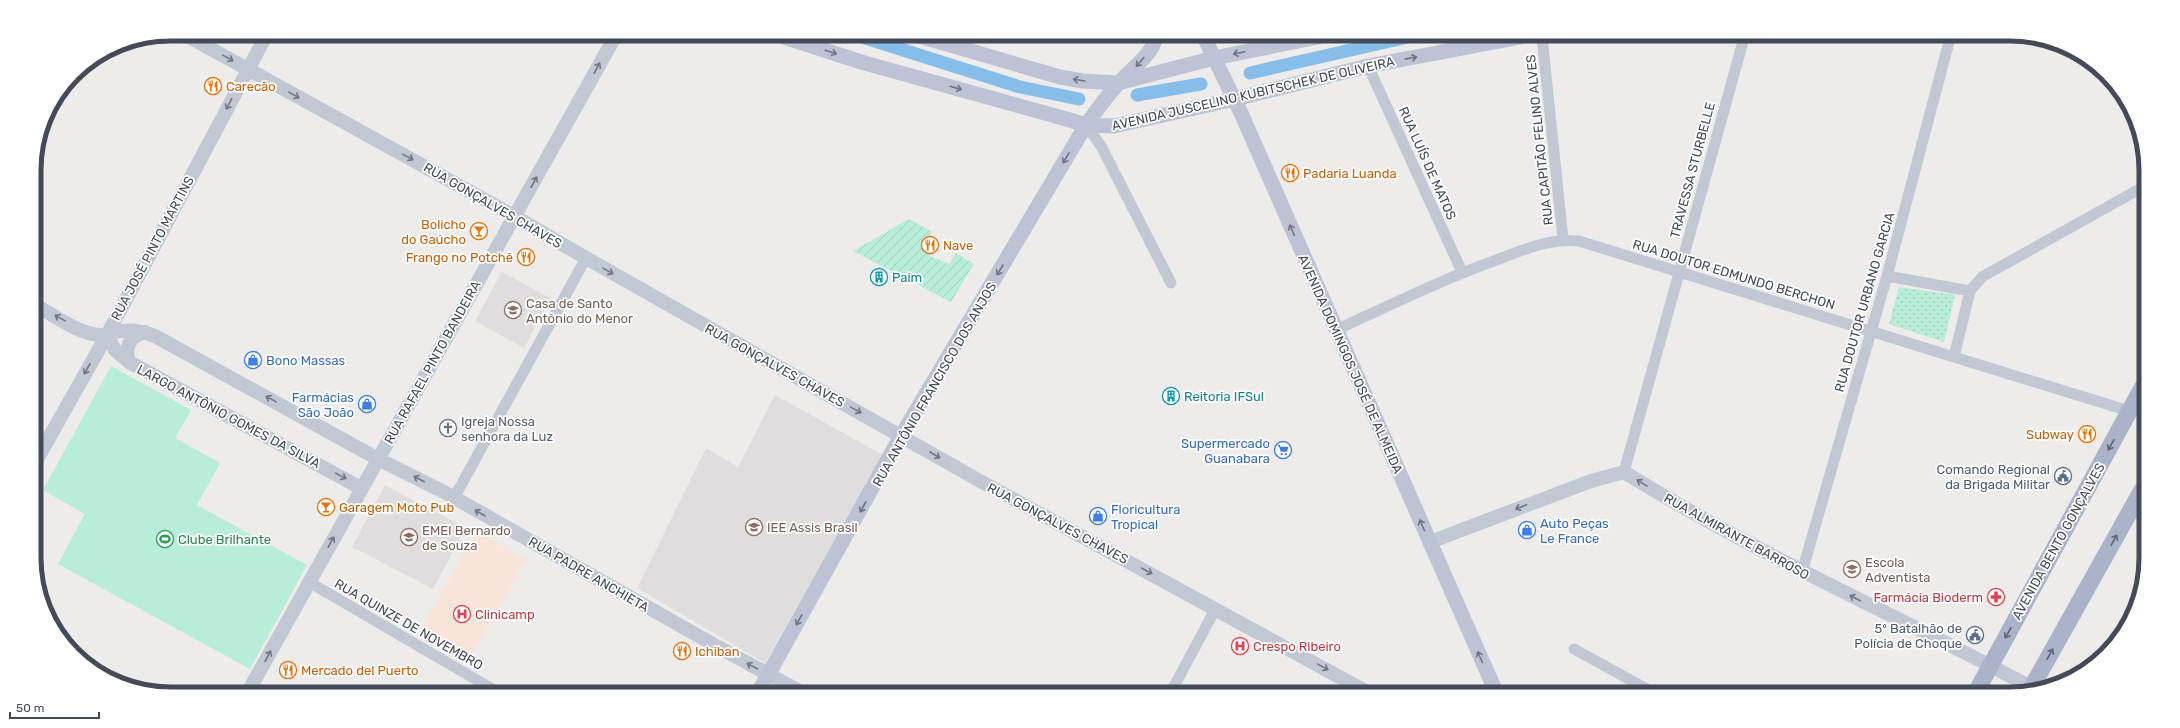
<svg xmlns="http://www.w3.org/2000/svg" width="2180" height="728" viewBox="0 0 2180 728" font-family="Rubik,sans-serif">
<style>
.education{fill:#dfdddd}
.medical{fill:#fae4d9}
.grass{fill:#b8edd9}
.park{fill:url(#park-dots)}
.garden{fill:url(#garden-furrows)}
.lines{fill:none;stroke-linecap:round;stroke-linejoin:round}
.canal{stroke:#86bde9;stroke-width:13}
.minor{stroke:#c1c7d3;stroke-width:11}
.tertiary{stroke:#c1c7d3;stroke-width:14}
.secondary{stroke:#bdc3d5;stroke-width:15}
.primary{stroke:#aab3ca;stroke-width:17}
.oneway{stroke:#6e7484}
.oneway2{stroke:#707683}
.oneway3{stroke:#5e6474}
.labels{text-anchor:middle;stroke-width:3.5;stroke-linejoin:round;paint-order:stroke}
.food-label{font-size:13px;fill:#c56008;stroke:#fff;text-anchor:start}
.street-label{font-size:13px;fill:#444a58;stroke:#fff}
.culture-label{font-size:13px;fill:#0d838f;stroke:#fff;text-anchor:start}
.education-label{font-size:13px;fill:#785e54;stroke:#fff;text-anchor:start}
.shop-label{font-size:13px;fill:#366cbe;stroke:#fff;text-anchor:start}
.worship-label{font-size:13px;fill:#5b616d;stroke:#fff;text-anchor:start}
.service-label{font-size:13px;fill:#4e5e75;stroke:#fff;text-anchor:end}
.leisure-label{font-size:13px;fill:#27864d;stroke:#fff;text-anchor:start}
.health-label{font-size:13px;fill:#be3a42;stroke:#fff;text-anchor:start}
.rim{fill:none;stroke:#444a58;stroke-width:5}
</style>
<defs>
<pattern id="park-dots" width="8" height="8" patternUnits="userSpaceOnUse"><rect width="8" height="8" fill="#b8edd9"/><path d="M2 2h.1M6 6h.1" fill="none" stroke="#9fcdbc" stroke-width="1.8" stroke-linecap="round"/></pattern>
<pattern id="garden-furrows" width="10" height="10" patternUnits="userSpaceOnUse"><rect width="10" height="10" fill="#b8edd9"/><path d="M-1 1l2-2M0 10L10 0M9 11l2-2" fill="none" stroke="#9fcdbc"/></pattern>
</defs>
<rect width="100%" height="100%" fill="#eeeceb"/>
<path class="education" d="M502,272L550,298L524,348L475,321Z
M775,395L883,455L765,663L637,588L706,448L738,467Z
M385,485L466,528L433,589L352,547Z"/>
<path class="medical" d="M477,531L526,560L467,662L418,633Z"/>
<path class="grass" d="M111,366L191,410L175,438L220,463L197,505L307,565L250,669L58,564L85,514L43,490Z"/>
<path class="park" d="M1899,287L1955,295L1944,342L1889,324Z"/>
<path class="garden" d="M909,219L932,232L928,238L937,243L930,256L949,264L956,253L974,264L951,302L853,251Z"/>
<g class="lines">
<path class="canal" d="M859,36L1020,87L1079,99
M1250,73L1408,37
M1137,95L1201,84"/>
<path class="minor" d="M1542,37L1563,239
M1368,66L1462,272
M1086,125L1101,146L1171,283
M1887,276L1970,291
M1336,330C1390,305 1443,279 1499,259C1525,249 1551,238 1579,241L2129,411
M1954,357L1970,291L1982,277L2143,187
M1624,472L1744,38
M454,498L586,258
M1802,572L1887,276L1950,38
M309,582L494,690
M1574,649L1654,693
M1171,692L1216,608"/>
<path class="tertiary" d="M184,34L514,216L586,258L980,481L1367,692
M35,305C54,315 78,334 100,335C106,336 110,333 115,332C129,329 142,331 155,336L378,459L446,493L711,643L799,691
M107,335L115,350L129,362L361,488
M129,362C124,347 130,336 145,332
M36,461L107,335L267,34
M1430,542L1591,481L1624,472C1756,554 1899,616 2036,690
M249,690L616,35"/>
<path class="secondary" d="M781,36L861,62L1070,120L1086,125L1114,126L1235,99L1368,66L1521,37
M919,36L1060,77L1083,81L1118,83L1214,58L1318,37
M1204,37L1241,113L1496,692
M759,691L901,436L1086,125C1096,111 1106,97 1117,85C1130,69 1152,57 1156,36"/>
<path class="primary" d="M2029,692L2142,490
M1975,694L2142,388"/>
</g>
<defs><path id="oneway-shaft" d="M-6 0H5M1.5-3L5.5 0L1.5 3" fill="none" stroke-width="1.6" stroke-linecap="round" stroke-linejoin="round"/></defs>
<g class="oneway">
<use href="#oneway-shaft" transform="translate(831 52) rotate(18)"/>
<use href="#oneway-shaft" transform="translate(1239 53) rotate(168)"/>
<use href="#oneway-shaft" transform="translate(1411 58) rotate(-11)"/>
<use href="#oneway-shaft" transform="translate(1140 62) rotate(130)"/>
<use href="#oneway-shaft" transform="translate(1079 80) rotate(-171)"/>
<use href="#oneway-shaft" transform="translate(956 88) rotate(16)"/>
<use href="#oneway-shaft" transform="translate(1066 158) rotate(121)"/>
<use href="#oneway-shaft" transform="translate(1292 230) rotate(-114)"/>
<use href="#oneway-shaft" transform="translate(1000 270) rotate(121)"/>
<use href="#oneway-shaft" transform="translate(863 507) rotate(119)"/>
<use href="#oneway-shaft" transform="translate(1422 525) rotate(-114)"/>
<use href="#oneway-shaft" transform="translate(799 620) rotate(119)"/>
<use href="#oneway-shaft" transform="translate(1480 657) rotate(-114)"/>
</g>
<g class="oneway2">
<use href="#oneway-shaft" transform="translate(228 58) rotate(29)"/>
<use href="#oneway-shaft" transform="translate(597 68) rotate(-61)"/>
<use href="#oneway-shaft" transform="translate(294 95) rotate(29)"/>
<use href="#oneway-shaft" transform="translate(229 104) rotate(118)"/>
<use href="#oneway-shaft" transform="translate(408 157) rotate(29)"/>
<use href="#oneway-shaft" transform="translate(534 182) rotate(-61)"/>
<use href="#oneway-shaft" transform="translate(608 271) rotate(29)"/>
<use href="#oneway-shaft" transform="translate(60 318) rotate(-151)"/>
<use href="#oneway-shaft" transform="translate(87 369) rotate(119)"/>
<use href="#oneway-shaft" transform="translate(271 399) rotate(-151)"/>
<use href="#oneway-shaft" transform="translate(856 410) rotate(29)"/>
<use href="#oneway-shaft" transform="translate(935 455) rotate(30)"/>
<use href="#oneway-shaft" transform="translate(341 476) rotate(28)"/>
<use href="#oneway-shaft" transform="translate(419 479) rotate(-153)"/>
<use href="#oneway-shaft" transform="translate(1642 483) rotate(-148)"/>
<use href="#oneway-shaft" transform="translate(1521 507) rotate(159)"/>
<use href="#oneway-shaft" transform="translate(480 513) rotate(-150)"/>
<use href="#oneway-shaft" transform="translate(331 542) rotate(-61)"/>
<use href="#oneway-shaft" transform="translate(1147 571) rotate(28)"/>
<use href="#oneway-shaft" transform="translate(1855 598) rotate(-153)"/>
<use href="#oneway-shaft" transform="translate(268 656) rotate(-61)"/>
<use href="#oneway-shaft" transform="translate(752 666) rotate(-152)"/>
<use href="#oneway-shaft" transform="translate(1323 667) rotate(29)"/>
</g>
<g class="oneway3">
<use href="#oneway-shaft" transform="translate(2111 445) rotate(119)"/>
<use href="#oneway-shaft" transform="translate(2114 540) rotate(-61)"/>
<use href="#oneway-shaft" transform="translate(2008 633) rotate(119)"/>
<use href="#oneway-shaft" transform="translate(2050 654) rotate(-61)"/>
</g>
<defs>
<g id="restaurant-ring" transform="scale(0.9)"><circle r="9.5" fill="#fff" stroke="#e8710a" stroke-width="1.5"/><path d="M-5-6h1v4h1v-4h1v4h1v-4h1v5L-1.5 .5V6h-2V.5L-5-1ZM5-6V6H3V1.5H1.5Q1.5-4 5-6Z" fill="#e8710a"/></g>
<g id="bar-ring" transform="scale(0.9)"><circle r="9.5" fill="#fff" stroke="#e8710a" stroke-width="1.5"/><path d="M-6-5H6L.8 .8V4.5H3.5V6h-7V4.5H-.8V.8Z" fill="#e8710a"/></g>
<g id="building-ring" transform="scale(0.9)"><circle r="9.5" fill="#fff" stroke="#0f9aa8" stroke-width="1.5"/><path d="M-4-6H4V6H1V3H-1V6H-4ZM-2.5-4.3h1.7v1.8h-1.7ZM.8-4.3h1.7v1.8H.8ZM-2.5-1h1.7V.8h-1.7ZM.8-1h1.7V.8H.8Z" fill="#0f9aa8"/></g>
<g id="school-ring" transform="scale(0.9)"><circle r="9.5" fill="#fff" stroke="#8d6e63" stroke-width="1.5"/><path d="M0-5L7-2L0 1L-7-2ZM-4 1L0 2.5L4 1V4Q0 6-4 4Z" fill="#8d6e63"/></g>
<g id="shop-ring" transform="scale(0.9)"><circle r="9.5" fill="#fff" stroke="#3f7fe0" stroke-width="1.5"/><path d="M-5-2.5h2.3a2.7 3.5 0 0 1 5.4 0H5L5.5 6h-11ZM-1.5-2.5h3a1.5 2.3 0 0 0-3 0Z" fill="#3f7fe0"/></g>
<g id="church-ring" transform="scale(0.9)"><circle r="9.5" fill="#fff" stroke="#6b7280" stroke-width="1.5"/><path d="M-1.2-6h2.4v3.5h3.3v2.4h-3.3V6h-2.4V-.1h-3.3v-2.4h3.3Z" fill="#6b7280"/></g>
<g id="supermarket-ring" transform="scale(0.9)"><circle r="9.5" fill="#fff" stroke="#3f7fe0" stroke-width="1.5"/><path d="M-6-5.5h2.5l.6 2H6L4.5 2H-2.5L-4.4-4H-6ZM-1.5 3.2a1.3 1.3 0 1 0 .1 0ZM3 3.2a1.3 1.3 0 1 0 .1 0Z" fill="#3f7fe0"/></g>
<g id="civic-ring" transform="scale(0.9)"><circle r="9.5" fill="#fff" stroke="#5c6f8a" stroke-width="1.5"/><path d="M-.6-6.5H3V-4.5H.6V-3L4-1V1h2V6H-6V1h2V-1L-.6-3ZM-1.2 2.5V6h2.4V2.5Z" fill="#5c6f8a"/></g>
<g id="stadium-ring" transform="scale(0.9)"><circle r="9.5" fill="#fff" stroke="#2e9e5b" stroke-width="1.5"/><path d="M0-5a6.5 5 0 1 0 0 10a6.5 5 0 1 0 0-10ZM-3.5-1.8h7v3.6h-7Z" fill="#2e9e5b"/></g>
<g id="pharmacy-ring" transform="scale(0.9)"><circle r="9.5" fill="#fff" stroke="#e0444e" stroke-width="1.5"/><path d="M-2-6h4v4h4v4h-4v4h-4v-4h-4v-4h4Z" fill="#e0444e"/></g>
<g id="hospital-ring" transform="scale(0.9)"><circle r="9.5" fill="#fff" stroke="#e0444e" stroke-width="1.5"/><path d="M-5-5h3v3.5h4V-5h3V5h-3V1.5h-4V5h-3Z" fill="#e0444e"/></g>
</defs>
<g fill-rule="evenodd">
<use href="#restaurant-ring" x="213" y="86"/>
<use href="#restaurant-ring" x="1290" y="173"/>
<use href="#bar-ring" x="479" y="231"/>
<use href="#restaurant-ring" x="930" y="245"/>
<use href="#restaurant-ring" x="526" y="257"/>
<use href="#building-ring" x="879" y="277"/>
<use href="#school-ring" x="513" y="310"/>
<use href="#shop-ring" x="253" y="360"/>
<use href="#building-ring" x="1171" y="396"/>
<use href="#shop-ring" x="367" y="404"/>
<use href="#church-ring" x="448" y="428"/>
<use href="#restaurant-ring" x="2087" y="434"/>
<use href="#supermarket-ring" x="1283" y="450"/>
<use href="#civic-ring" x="2063" y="476"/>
<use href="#bar-ring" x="326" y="507"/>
<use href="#shop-ring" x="1098" y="516"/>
<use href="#school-ring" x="754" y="527"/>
<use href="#shop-ring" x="1527" y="530"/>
<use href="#school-ring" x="409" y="537"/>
<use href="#stadium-ring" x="165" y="539"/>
<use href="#school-ring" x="1852" y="569"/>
<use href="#pharmacy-ring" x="1996" y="597"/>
<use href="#hospital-ring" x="462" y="614"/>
<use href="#civic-ring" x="1975" y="635"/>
<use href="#hospital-ring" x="1240" y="646"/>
<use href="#restaurant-ring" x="682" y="651"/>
<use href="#restaurant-ring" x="288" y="670"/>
</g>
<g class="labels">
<g class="food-label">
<text x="226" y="91">Carecão</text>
<text x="1303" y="178">Padaria Luanda</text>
<text x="466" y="229" text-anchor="end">Bolicho<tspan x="466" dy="15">do Gaúcho</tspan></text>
<text x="943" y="250">Nave</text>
<text x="513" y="262" text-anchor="end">Frango no Potchê</text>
<text x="2074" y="439" text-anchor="end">Subway</text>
<text x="339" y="512">Garagem Moto Pub</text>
<text x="695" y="656">Ichiban</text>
<text x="301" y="675">Mercado del Puerto</text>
</g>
<g class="street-label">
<text transform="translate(1253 93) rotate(-13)" y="5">AVENIDA JUSCELINO KUBITSCHEK DE OLIVEIRA</text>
<text transform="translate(1539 140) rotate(-96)" y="5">RUA CAPITÃO FELINO ALVES</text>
<text transform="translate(1428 163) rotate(66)" y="5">RUA LUÍS DE MATOS</text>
<text transform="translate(1692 170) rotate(-75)" y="5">TRAVESSA STURBELLE</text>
<text transform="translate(493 205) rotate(30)" y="5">RUA GONÇALVES CHAVES</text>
<text transform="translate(152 248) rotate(-62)" y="5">RUA JOSÉ PINTO MARTINS</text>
<text transform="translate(1734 274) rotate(17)" y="5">RUA DOUTOR EDMUNDO BERCHON</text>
<text transform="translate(1864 302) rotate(-74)" y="5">RUA DOUTOR URBANO GARCIA</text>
<text transform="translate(432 362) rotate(-61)" y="5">RUA RAFAEL PINTO BANDEIRA</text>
<text transform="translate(1351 364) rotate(66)" y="5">AVENIDA DOMINGOS JOSÉ DE ALMEIDA</text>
<text transform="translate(775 365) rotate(29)" y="5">RUA GONÇALVES CHAVES</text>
<text transform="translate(934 384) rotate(-60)" y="5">RUA ANTÔNIO FRANCISCO DOS ANJOS</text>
<text transform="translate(229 416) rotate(28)" y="5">LARGO ANTÔNIO GOMES DA SILVA</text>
<text transform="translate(1058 523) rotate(28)" y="5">RUA GONÇALVES CHAVES</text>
<text transform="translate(1737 536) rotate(29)" y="5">RUA ALMIRANTE BARROSO</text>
<text transform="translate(2058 541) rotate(-61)" y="5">AVENIDA BENTO GONÇALVES</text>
<text transform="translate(589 574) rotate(30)" y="5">RUA PADRE ANCHIETA</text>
<text transform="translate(409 624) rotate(30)" y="5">RUA QUINZE DE NOVEMBRO</text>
</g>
<g class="culture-label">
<text x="892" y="282">Paim</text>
<text x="1184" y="401">Reitoria IFSul</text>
</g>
<g class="education-label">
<text x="526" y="308">Casa de Santo<tspan x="526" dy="15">Antônio do Menor</tspan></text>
<text x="767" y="532">IEE Assis Brasil</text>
<text x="422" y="535">EMEI Bernardo<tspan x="422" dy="15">de Souza</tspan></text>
<text x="1865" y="567">Escola<tspan x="1865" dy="15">Adventista</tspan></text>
</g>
<g class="shop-label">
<text x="266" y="365">Bono Massas</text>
<text x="354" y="402" text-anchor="end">Farmácias<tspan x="354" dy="15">São João</tspan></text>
<text x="1270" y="448" text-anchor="end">Supermercado<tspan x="1270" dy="15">Guanabara</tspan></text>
<text x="1111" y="514">Floricultura<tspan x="1111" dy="15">Tropical</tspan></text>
<text x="1540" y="528">Auto Peças<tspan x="1540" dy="15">Le France</tspan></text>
</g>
<g class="worship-label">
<text x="461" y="426">Igreja Nossa<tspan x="461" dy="15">senhora da Luz</tspan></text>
</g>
<g class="service-label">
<text x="2050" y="474">Comando Regional<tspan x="2050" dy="15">da Brigada Militar</tspan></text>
<text x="1962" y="633">5º Batalhão de<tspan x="1962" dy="15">Polícia de Choque</tspan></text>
</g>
<g class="leisure-label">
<text x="178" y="544">Clube Brilhante</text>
</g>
<g class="health-label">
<text x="1983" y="602" text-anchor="end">Farmácia Bioderm</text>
<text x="475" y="619">Clinicamp</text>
<text x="1253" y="651">Crespo Ribeiro</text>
</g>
</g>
<path d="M0 0H2180V728H0ZM170 41H2010A129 129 0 0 1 2139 170V558A129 129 0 0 1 2010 687H170A129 129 0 0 1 41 558V170A129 129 0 0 1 170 41Z" fill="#fff" fill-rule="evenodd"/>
<path class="rim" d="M170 41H2010A129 129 0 0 1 2139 170V558A129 129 0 0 1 2010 687H170A129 129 0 0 1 41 558V170A129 129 0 0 1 170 41Z"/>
<path d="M10 712v6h89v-6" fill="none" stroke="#444a58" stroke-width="2"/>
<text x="16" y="712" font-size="12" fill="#444a58" stroke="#ffffff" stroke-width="3" paint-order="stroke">50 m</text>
</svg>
